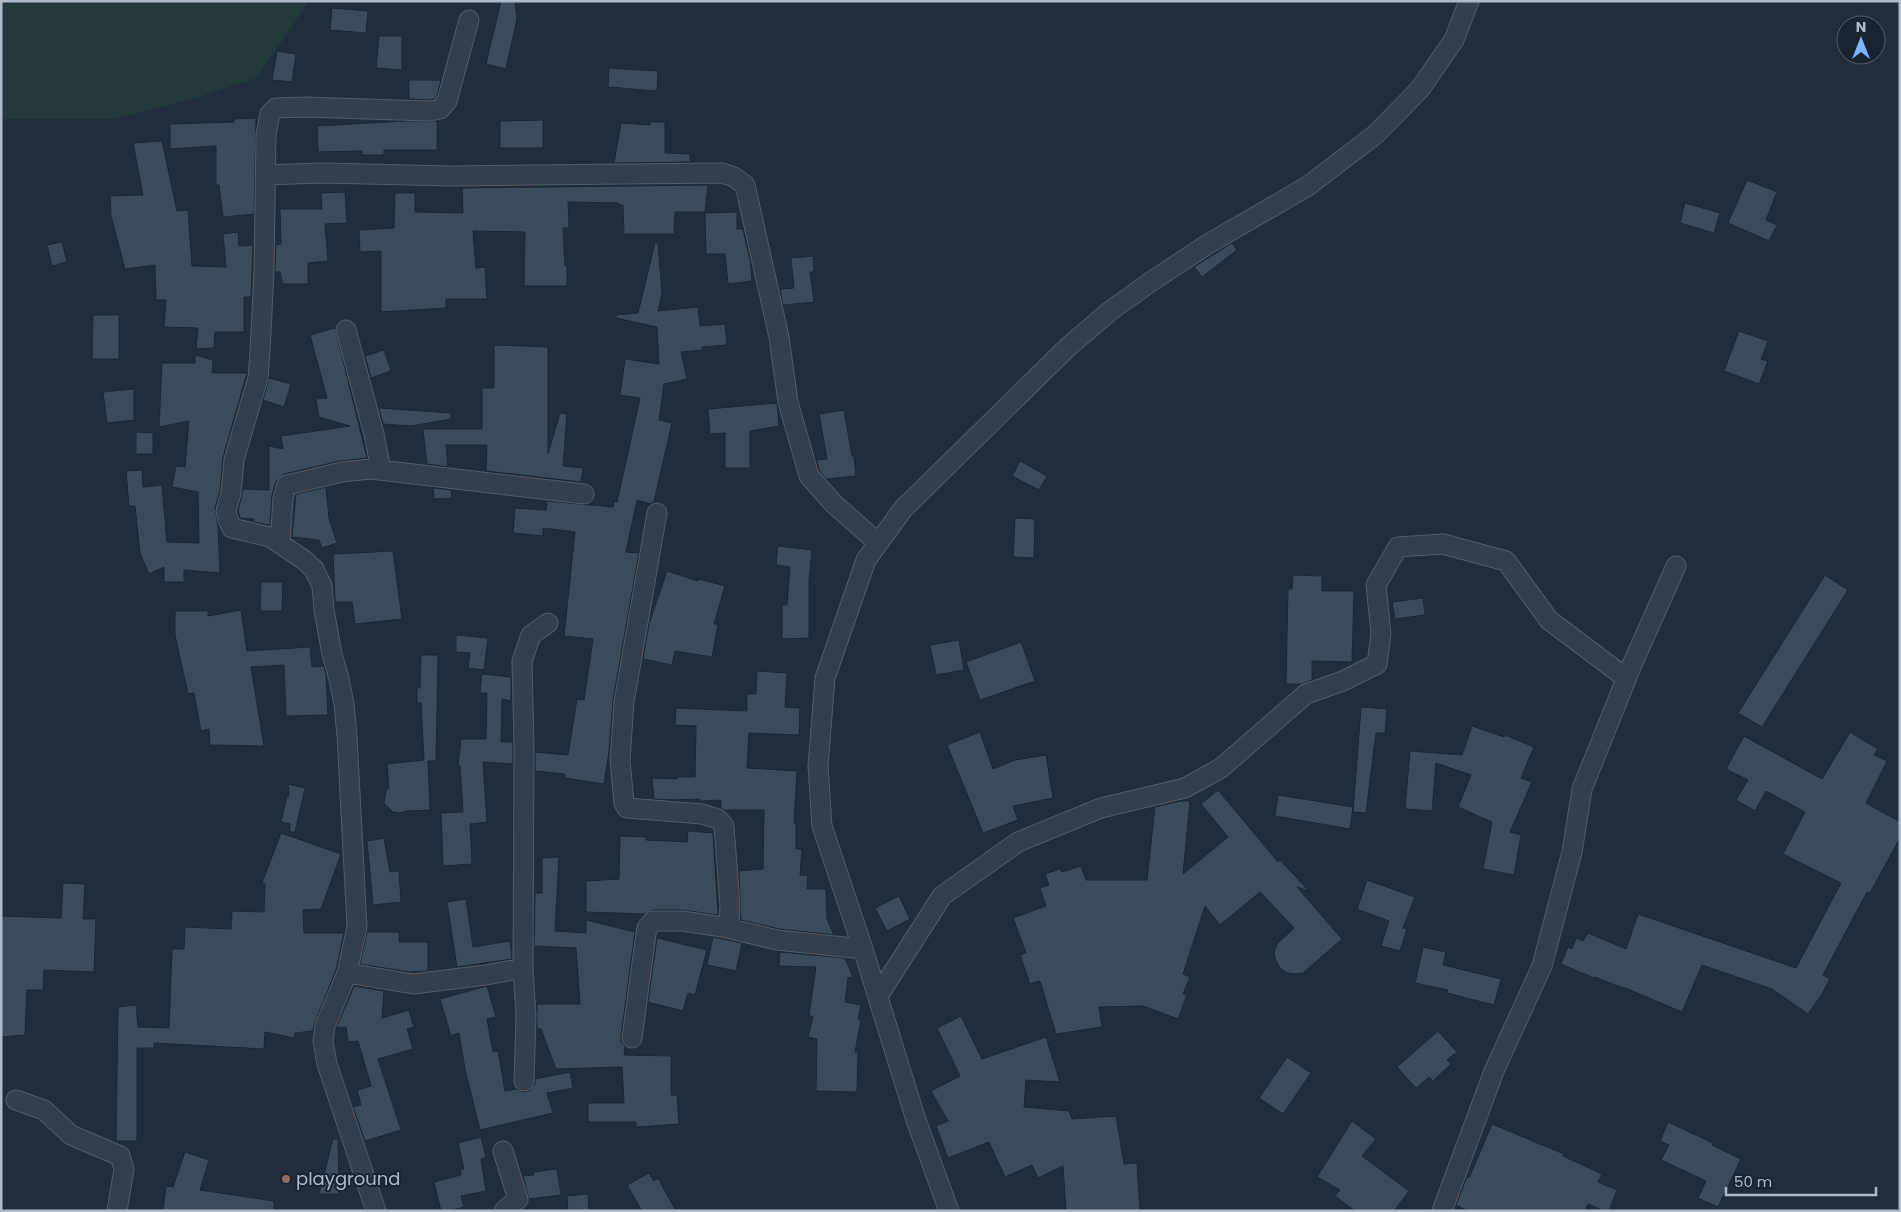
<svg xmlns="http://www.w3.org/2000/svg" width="1901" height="1212" viewBox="0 0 1901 1212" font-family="Poppins,sans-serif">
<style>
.green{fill:#233a3c}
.building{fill:#3c4b5b;stroke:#1c2632}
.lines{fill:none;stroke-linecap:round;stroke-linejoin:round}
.street-casing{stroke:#535c69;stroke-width:21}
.street{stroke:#353f4b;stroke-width:19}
.education-dot{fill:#8d6e63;stroke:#1a2430;stroke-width:2}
.labels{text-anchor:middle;stroke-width:4;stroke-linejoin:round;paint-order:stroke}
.poi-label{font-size:18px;fill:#b0b9c7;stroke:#1a2430;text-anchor:start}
</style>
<rect width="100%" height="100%" fill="#212d3b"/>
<path class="green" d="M1,1H309L257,78L199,97L114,119H1Z"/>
<path class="building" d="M501,1H515L517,19L506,69L486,64Z
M332,8L368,11L366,33L330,30Z
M379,36H402V70L376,68Z
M277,51L296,54L292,82L272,80Z
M609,68L658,71L657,91L608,87Z
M409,80H441L437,96L434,99L428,100L409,99Z
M256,118L254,214L223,217L219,185H216V146L170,149V124L234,122V119Z
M543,120V148H500V121Z
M405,121H437V150H384V155H362V151L318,152L317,126Z
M650,122H665V153L690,154V162L614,163L621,123L650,125Z
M162,141L177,211L188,210L192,266L226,267L223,234L238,232L239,246L253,245L251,297H244V332H215L214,348L196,349L198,328L164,327L166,300H156L155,265L125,269L111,216L110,196L143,195L133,143Z
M1747,180L1777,192L1766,220L1777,225L1769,241L1728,223Z
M708,185L705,212H675L674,234H624L623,205H619V203L568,202L569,228H563L565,266H567V286H524L525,232L473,231L476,268L485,267L487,299H446V308L381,312V251L360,252L359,230L394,228L395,193H415V212L463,213L462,188Z
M345,192L347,223L325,224L328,261L308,263V284H283L280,272H275L276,245L281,244L280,209H322L321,193Z
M1685,203L1720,213L1714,233L1680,223Z
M737,212V229H743L750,260L752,281L728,284L725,254H706L705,213Z
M62,242L67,262L52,266L47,245Z
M655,243H658L662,293L658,311L698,307L700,326L725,324L727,345L702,347V350L681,352L687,379L664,384L659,420L672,423L654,502L651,504L637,500L626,552L639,553L613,700L609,751L604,784L565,778V774L535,771V752L568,755L577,699L584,700L593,639L564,636L575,532L543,528V536L513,533L515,508L546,510L547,501L613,507L614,501L617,502L640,398L620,395L625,359L659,364L657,327L616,318V315L638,313Z
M1232,243L1237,250L1202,277L1194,267Z
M813,256L814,272H810L814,302L783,305L780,289L794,288L791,258Z
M93,315H119V359H92Z
M335,328L367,458L340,461L284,474L276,481L272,495L270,525L254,522V519L240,518L238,511L243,489L269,490V446L283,449L281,436L350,426L319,417L316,399L327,398L310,335Z
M1739,331L1768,341L1761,359L1768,361L1759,384L1724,371Z
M494,345L548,347V454L560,413L567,414L563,466L583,468L581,482L486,471L487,445H446L448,467L427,464L423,429H482V388H494Z
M384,350L391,371L371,378L365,356Z
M195,355L213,360L212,373H247L223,457L220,491L215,508L218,526L220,573L184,570V582H164V567L149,574L140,553L135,506H129L126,471L142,470L143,487L162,485L167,542L199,543L198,492L172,487L176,466L185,467L189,421L159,427L162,363H195Z
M269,378L291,384L284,407L263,400Z
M134,389V420L107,423L103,392Z
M777,403L779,426L750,431V468H725V433L710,434L708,409Z
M379,408L451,413V419L411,426L383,424Z
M844,410L852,456H854L856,476L826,479L819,470L817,462L816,460L827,459L819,414Z
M136,432L153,433V454H136Z
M1020,461L1047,476L1039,490L1012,476Z
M326,487L329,518L337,543L322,548L319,540L292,537L296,494Z
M433,488L451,490L452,498L434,499Z
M1015,518L1035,519L1034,558L1013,557Z
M778,546L812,550L809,581V638L782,639V605H787L790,567L776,565Z
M393,551L402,619L355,624L352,602H335L333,554Z
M667,571L698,581L699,579L725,586L714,624H718L712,657L675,651L672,665L643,659L649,624Z
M1293,575L1322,576V591H1354L1352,662L1312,661V680L1302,684H1286L1288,589H1292Z
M1825,575L1848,590L1762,727L1738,713Z
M261,582H283L282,611H260Z
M1423,598L1425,615L1395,619L1392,602Z
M241,610L247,651L310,647L312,667L324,666L326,675L328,715L286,716L284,665L251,667L264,746L210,745L209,729L201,731L194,693L188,694L175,635V611H208V616Z
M456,635L488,638L484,670L468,668L470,653L456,652Z
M959,640L964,670L936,675L930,645Z
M1021,642L1035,681L980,700L966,662Z
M421,655H438L436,761H428L430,810L407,811L400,813L393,812L384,803L386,791L389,787L387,764L424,760L421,703H417V688H420Z
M757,671L787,673L785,707L800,708L799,735L749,733L747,768L797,771L794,823H796V849H802L800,875L808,876L807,889H826L827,919L834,935L779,929L741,920L739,871L763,869L764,810H724L721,808V800L700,801L699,799L673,800L654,799L652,778L677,779V777H695L696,726L675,725L676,708L747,711V694H756Z
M482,674L511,677V701L502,699L501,742H513V764L483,762L487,822L470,824L472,864L443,866L441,813L463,812L460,766H458L461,739H486L487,693H480Z
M1361,707L1387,709L1385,733H1376L1366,813L1353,812Z
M1472,726L1504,737L1505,735L1534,747L1521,778L1532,782L1510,832L1521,835L1514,875L1483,869L1492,822L1458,807L1471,775L1436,763L1432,811L1405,809L1410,751L1462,755Z
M980,732L993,769L1015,760L1046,755L1053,798L1013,806L1018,820L983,833L947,745Z
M1850,732L1878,749L1874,755L1887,761L1866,803L1900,822V838L1870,893L1867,892L1823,975L1830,979L1822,994L1808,1014L1772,989L1702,965L1682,1012L1623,987V988L1595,977L1594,978L1561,964L1568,947L1572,949L1576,938L1583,941L1588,933L1626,949L1638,914L1796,968L1841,883L1783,854L1805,812L1766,791L1755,811L1736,800L1748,780L1726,769L1744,736L1822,779Z
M288,784L305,788L295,832H290V824L281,822L287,796H289Z
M1218,790L1278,862L1280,860L1309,891L1297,887L1342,939L1303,973L1295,974L1287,973L1280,968L1276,961L1274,953L1277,944L1294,928L1260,892L1220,925L1205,906L1183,974L1190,977L1183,994L1187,995L1178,1019L1143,1006L1099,1007L1102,1027L1056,1034L1040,981L1030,984L1020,955L1026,953L1013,918L1046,906L1040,888L1049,885L1045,874L1060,869L1062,872L1081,866L1086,880H1147L1155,807L1181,801H1190L1183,874L1228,837L1201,804Z
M1278,795L1353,807L1350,829L1275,816Z
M688,831L713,833L718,915L682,910H653L644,914L586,912V881L619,879L620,836L646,837V840L687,842Z
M281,833L341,854L321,909L303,910L304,933H344L336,970L315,1022L313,1031L295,1033L294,1038L265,1032L264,1049L154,1043V1048H137V1141H116L118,1007L136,1005L138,1027L169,1028L172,949H184L185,927L231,929L232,911L264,912L265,884L262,883Z
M384,838L390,872L399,871L401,902L373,905L367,841Z
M559,857L555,931L586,933V920L635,932L621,1036V1042L625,1046L624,1055L671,1056V1095H677L679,1124L636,1127V1122H588V1103H624L622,1067L556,1069L541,1029H537V1004H580L576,948L534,946L535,893H542V858Z
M1367,880L1415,897L1403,928L1407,929L1400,951L1381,946L1389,921L1357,909Z
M63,883L85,884L83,919H96L94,972L44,970L43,990H27L25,1035L1,1037V916L61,918Z
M899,896L910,919L887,931L875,908Z
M466,899L473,947L510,941L512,959L457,967L447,902Z
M367,932H399V942H428V971L409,972L360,964Z
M713,937L742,943L736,971L707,965Z
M657,938L707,950L695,995L688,993L683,1011L648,1002Z
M1423,947L1446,952L1443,965L1501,979L1494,1005L1447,993L1448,990L1415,983Z
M780,952L845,958L853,977L848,978L845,1002L861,1005L858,1019L861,1020L855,1052H858L857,1092L816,1091L817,1039L808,1037L813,1017L809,1015L816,967L779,966Z
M354,986L384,991L382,1018L409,1010L414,1027L407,1029L413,1049L378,1059L401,1130L365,1141L353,1107L361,1105L357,1090L371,1086L358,1041L348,1042L346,1027L336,1028Z
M487,986L496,1017L487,1019L493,1052L498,1051L505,1091L516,1089L523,1092L529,1091L535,1084V1079L570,1072L573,1088L547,1093L553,1113L480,1130L465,1069L459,1033L451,1036L440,999Z
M961,1016L982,1059L1046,1037L1060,1082L1026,1080L1024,1107L1069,1111L1072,1119L1116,1116L1124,1164L1137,1163L1140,1211H1066L1063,1166L1038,1178L1032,1165L1005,1177L989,1142L948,1158L936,1126L948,1121L931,1091L960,1076L937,1028Z
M1438,1031L1457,1052L1447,1060L1451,1064L1433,1081L1429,1077L1416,1088L1397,1067Z
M1287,1057L1311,1073L1283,1114L1259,1098Z
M1352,1121L1376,1139L1362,1156L1409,1191L1394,1211H1355L1335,1196L1340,1190L1317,1177Z
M1668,1122L1713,1143L1712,1145L1741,1159L1718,1207L1698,1198L1706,1181L1661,1160L1669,1145L1660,1141Z
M1492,1124L1564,1154L1563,1156L1602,1174L1598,1182L1617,1190L1609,1211H1604L1588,1204L1585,1211H1468L1456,1205L1467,1177L1469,1178Z
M481,1137L486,1157L481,1159L486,1191L461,1196L464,1207L450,1211H441L434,1182L461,1175L460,1169H464L458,1143Z
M333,1139H338L339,1194H319Z
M185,1152L209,1160L200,1190L274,1201V1211H163L166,1186L173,1187Z
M557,1169L561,1195L529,1199L523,1176L534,1175L533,1172Z
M649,1173L654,1181L658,1178L676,1211H642L627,1185Z
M588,1194L589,1211H568L567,1196Z"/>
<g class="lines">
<g class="street-casing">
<path id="street" d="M266,175L322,173L451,176L722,173L734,177L745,185L779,337L788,402L809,476L834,504L878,543
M346,330L374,434L381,470
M657,513L624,702L620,760L624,803L627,808L702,814L718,819L724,826L730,905L729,928
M280,544L283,498L287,485L342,472L371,469L584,494
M523,968L526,1016L524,1081
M347,973L413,984L486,975L523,968L524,746L522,661L531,635L548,623
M878,996L942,896L1018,842L1101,808L1185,788L1221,768L1306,694L1343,681L1377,664L1381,634L1376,585L1398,547L1443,544L1506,561L1549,620L1626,678
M632,1038L646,934L647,928L653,921H682L723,927L777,940L863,949
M16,1100L44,1110L71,1135L120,1156L124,1169L117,1211
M503,1151L518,1199L504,1211
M376,1211L327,1064L323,1041L325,1026L347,973L357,927L347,736L344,704L339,679L332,654L324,610L322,586L314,569L304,560L270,537L232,528L228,520L226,511L231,493L234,460L258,378L260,352L264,271L266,135L270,114L276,108L305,107L429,111L440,109L447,101L469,20
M949,1211L916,1120L863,949L822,826L818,766L825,678L866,560L903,509L1068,347L1110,311L1152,281L1208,244L1308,186L1376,134L1420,89L1454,40L1469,1
M1442,1211L1494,1071L1542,966L1572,852L1582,789L1631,667L1676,566"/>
</g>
<use href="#street" class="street"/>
</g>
<circle class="education-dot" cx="286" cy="1179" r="5"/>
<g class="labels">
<g class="poi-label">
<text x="296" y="1185">playground</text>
</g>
</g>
<rect width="1901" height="1212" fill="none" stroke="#b0b9c7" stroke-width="5"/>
<g transform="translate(1861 40)"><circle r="24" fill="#1a2430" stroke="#56606c"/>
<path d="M0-4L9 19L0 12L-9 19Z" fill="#7fb3fd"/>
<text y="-8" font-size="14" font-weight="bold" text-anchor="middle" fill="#b0b9c7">N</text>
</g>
<path d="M1726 1187v8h150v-8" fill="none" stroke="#b0b9c7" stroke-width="2.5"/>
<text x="1734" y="1187" font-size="15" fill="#b0b9c7" stroke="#1a2430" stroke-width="4" paint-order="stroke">50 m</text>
</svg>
